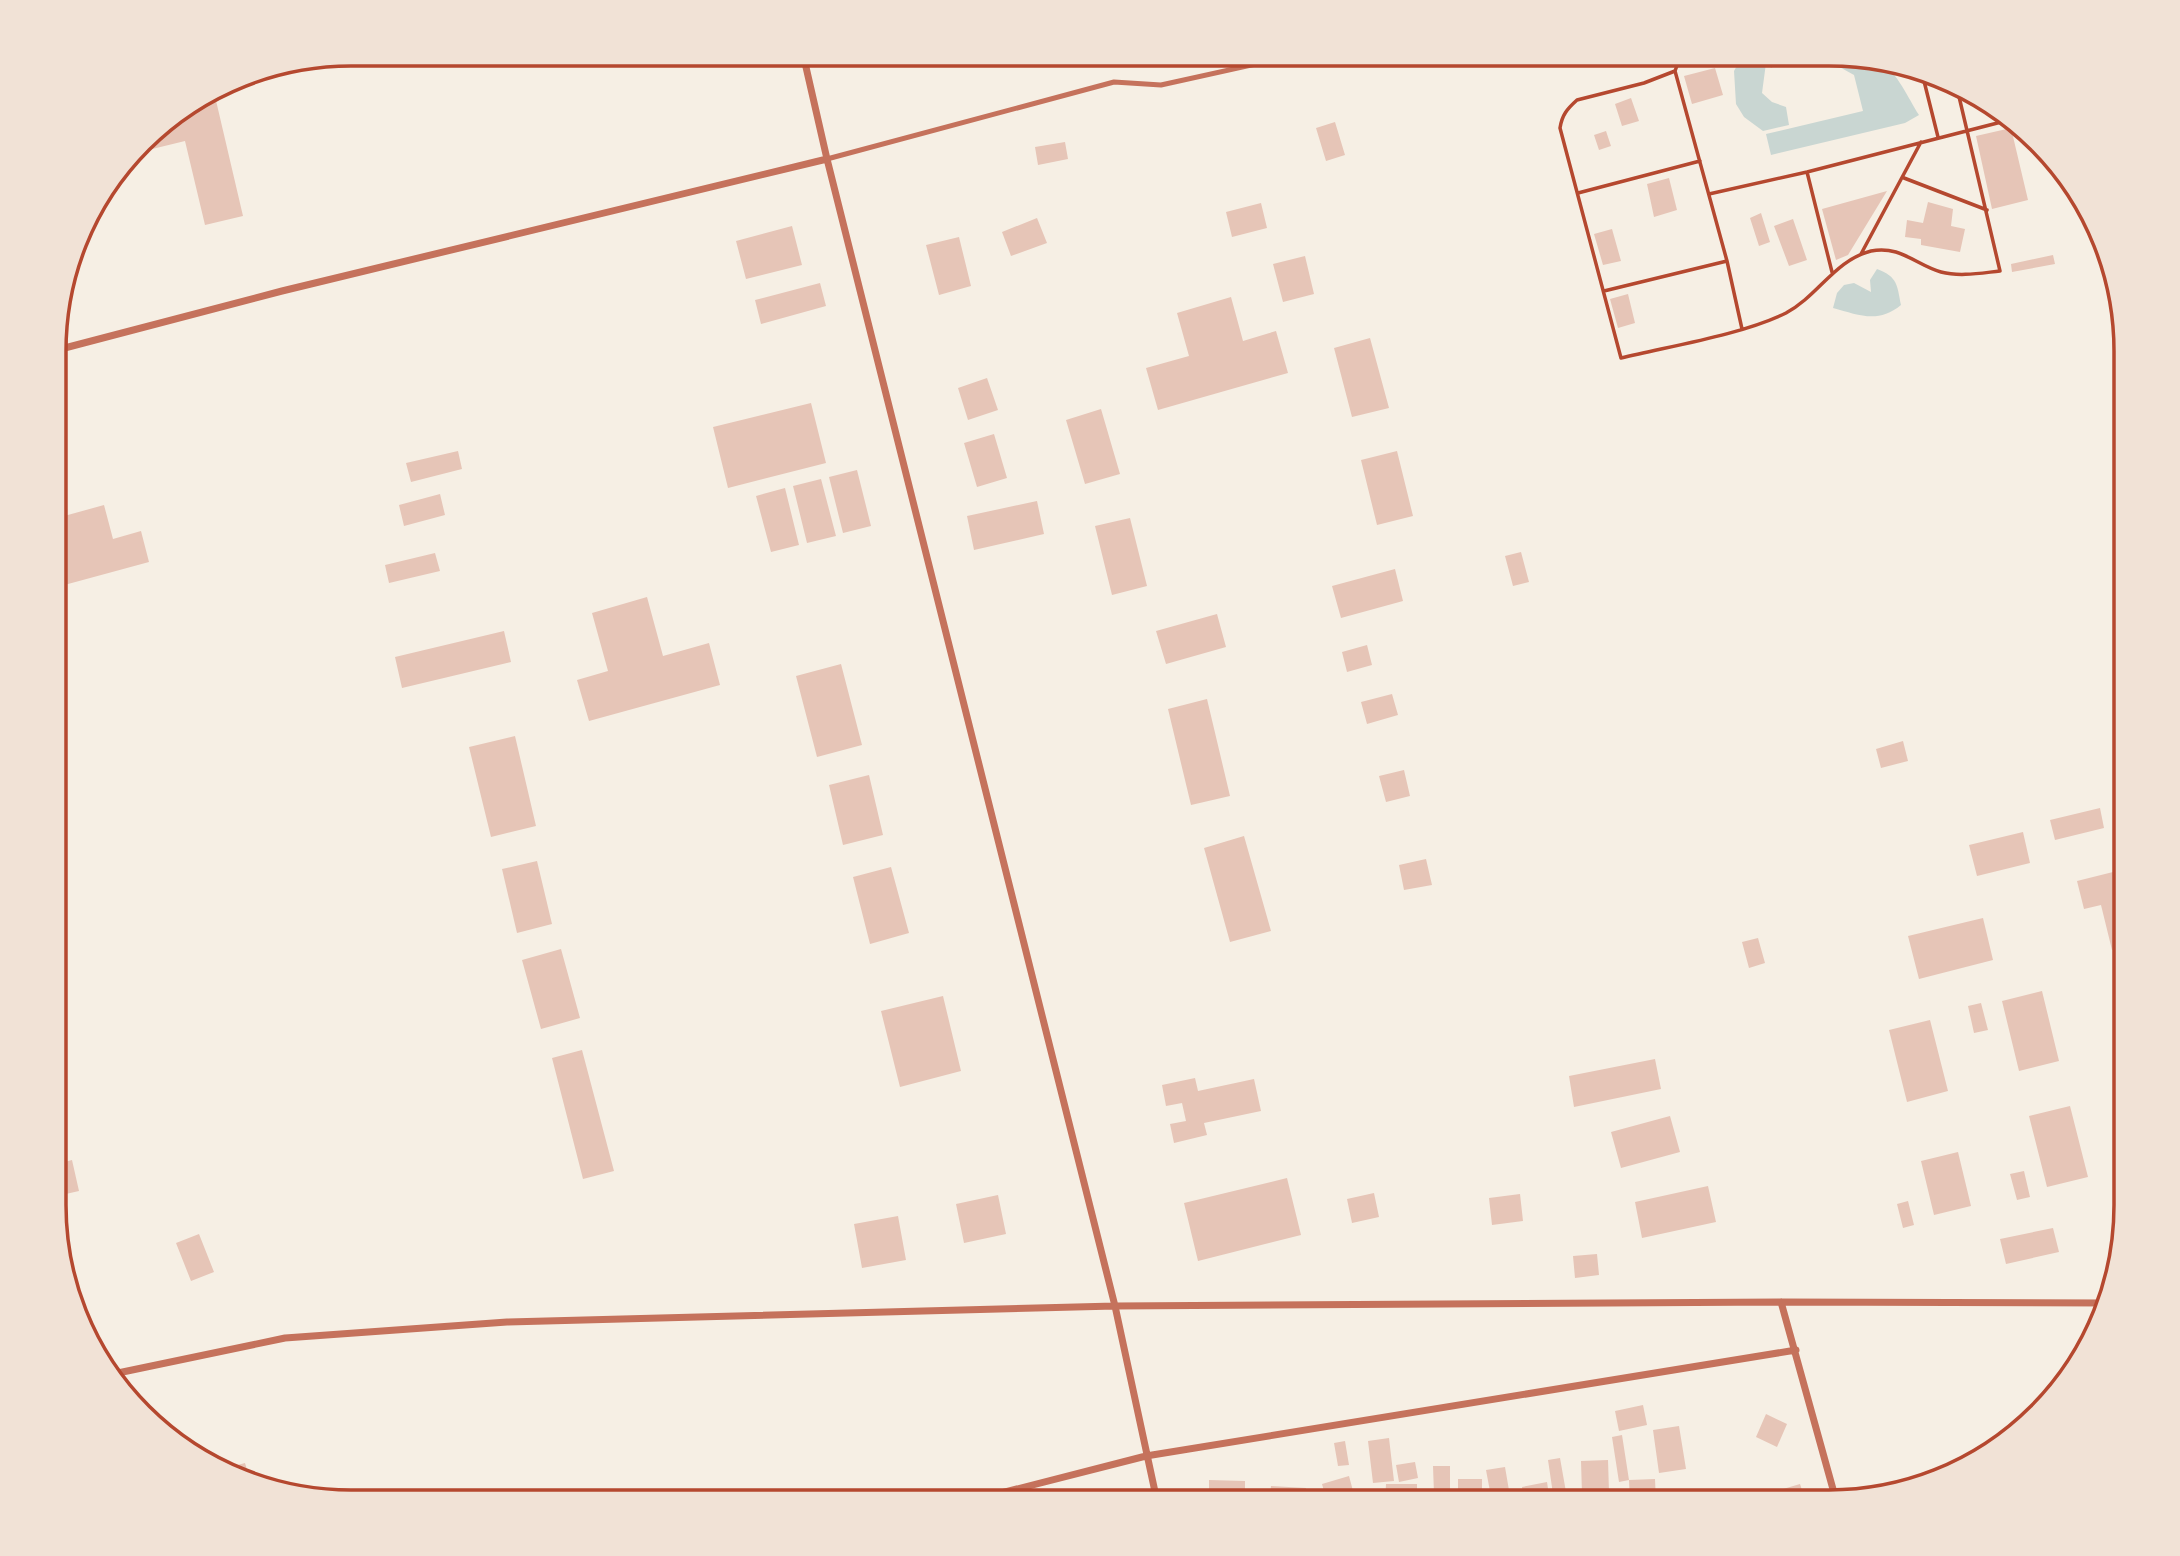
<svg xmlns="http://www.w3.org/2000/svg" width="2180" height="1556" viewBox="0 0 2180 1556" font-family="'Work Sans',sans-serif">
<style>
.water{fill:#c9d6d2}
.building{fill:#e6c5b7}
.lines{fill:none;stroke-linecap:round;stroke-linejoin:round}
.path{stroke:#b5482f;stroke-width:3.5}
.service{stroke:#c5725c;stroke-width:5}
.minor{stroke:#c5725c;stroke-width:7}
.rim{fill:none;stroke:#b5482f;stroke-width:3.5}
</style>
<rect width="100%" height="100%" fill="#f6efe4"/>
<path class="water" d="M1743,55H1762L1766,63L1762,93L1772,102L1786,107L1789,125L1763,131L1744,117L1736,104L1734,71Z
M1792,55C1814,55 1862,51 1880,62C1898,73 1908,98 1919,115L1905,123L1771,155L1766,134L1863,111L1854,75L1825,59Z
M1877,269C1898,277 1897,285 1901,305C1878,324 1859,315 1833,308L1837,293L1844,285L1854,283L1871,292L1870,280Z"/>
<path class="building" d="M1764,55H1786L1788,58L1771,68Z
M1715,68L1723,95L1692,104L1684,76Z
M214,92L243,216L205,225L185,141L144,151L143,144L155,128Z
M1631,98L1639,121L1622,126L1615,104Z
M1335,122L1345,155L1326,161L1316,128Z
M2011,128L2028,200L1992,209L1976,136Z
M1606,131L1611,146L1599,150L1594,135Z
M1065,142L1068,159L1038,165L1035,147Z
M1669,178L1677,210L1654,217L1647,184Z
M1887,191L1848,255L1836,260L1822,209Z
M1928,202L1953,209L1951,226L1965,229L1960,252L1921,245V239L1905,237L1907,220L1923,223Z
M1261,203L1267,228L1232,237L1226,212Z
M1761,213L1770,242L1759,246L1750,218Z
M1037,218L1047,243L1011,256L1002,232Z
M1793,219L1807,260L1789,266L1774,226Z
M792,226L802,265L746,279L736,241Z
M1612,229L1621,261L1603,265L1594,234Z
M959,237L971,286L939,295L926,245Z
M2053,255L2055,264L2012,272L2011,264Z
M1305,256L1314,294L1283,302L1273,264Z
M820,283L826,306L761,324L755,300Z
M1628,294L1635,323L1618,328L1610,299Z
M1231,297L1243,341L1276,331L1288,373L1158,410L1146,368L1189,356L1177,313Z
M1370,338L1389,408L1352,417L1334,348Z
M987,378L998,410L968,420L958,388Z
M811,403L826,463L728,488L713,427Z
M1101,409L1120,474L1085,484L1066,420Z
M994,434L1007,478L977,487L964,443Z
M458,451L462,469L411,482L406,463Z
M1397,451L1413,516L1377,525L1361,460Z
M857,470L871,526L843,533L829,477Z
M821,479L836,536L807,543L793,486Z
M785,488L799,545L771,552L756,496Z
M440,494L445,515L404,526L399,505Z
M1037,501L1044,534L974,550L967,516Z
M104,505L113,539L141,531L149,562L57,587V553L65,551L57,518Z
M1130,518L1147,586L1112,595L1095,526Z
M1521,552L1529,582L1513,586L1505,556Z
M435,553L440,571L389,583L385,565Z
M1395,569L1403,601L1341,618L1332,586Z
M647,597L663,656L709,643L720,685L589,721L577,680L608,671L592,613Z
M1217,614L1226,647L1166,664L1156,631Z
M504,631L511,662L402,688L395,657Z
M1367,645L1372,665L1347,672L1342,652Z
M841,664L862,745L817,757L796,676Z
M1392,694L1398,715L1367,724L1361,702Z
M1207,699L1230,796L1191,805L1168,709Z
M515,736L536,826L491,837L469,747Z
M1903,741L1908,761L1881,768L1876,749Z
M1404,770L1410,796L1386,802L1379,776Z
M869,775L883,835L843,845L829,785Z
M2100,808L2104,828L2055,840L2050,820Z
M2023,832L2030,863L1977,876L1969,845Z
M1244,836L1271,931L1230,942L1204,848Z
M1426,859L1432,885L1404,890L1399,865Z
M537,861L552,924L517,933L502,869Z
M891,867L909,933L870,944L853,877Z
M2125,869V946L2112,950L2101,905L2084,909L2077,881Z
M1983,918L1993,960L1919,979L1908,936Z
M1758,938L1765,963L1749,968L1742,942Z
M561,949L580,1018L541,1029L522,960Z
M2042,991L2059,1061L2019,1071L2002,1001Z
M943,996L961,1071L900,1087L881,1011Z
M1981,1003L1988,1030L1974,1033L1968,1006Z
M1930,1020L1948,1091L1907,1102L1889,1030Z
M582,1050L614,1171L583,1179L552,1058Z
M1655,1059L1661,1089L1574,1107L1569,1076Z
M1195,1078L1198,1091L1254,1079L1261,1111L1204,1123L1207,1135L1174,1143L1170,1124L1186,1121L1182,1103L1166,1106L1162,1085Z
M2070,1106L2088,1177L2047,1187L2029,1116Z
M1670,1116L1680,1152L1621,1168L1611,1132Z
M1958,1152L1971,1206L1934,1215L1921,1161Z
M72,1160L79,1191L57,1196V1164Z
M2024,1171L2030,1197L2017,1200L2010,1174Z
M1287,1178L1301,1235L1198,1261L1184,1203Z
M1708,1186L1716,1222L1642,1238L1635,1202Z
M1374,1193L1379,1217L1352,1223L1347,1199Z
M1520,1194L1523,1221L1492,1225L1489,1198Z
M998,1195L1006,1234L964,1243L956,1204Z
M1908,1201L1914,1225L1903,1228L1897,1204Z
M898,1216L906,1260L862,1268L854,1224Z
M2053,1228L2059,1252L2006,1264L2000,1239Z
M199,1234L214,1272L191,1281L176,1243Z
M1597,1254L1599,1275L1575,1278L1573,1256Z
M1643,1405L1647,1425L1619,1431L1615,1411Z
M1766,1414L1787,1424L1777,1447L1756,1437Z
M1679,1426L1686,1469L1659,1473L1653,1430Z
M1622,1435L1629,1480L1619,1482L1612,1437Z
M1389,1438L1394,1481L1373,1483L1368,1441Z
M1345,1441L1349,1465L1338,1466L1334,1443Z
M1560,1458L1566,1492L1553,1494L1548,1460Z
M1608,1460L1609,1492L1582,1494L1581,1461Z
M1415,1462L1418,1478L1399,1482L1396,1465Z
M245,1463L251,1483L223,1469Z
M1433,1466H1450V1493L1434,1494Z
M1505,1467L1511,1502H1492L1486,1470Z
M1349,1476L1356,1502H1327L1322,1484Z
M1458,1479H1482V1502H1451V1498H1458Z
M1655,1479L1656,1502H1630L1629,1480Z
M1209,1480L1245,1481V1502L1209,1501Z
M1547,1482L1550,1502H1516V1499L1524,1498L1522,1487Z
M1386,1484H1417V1502H1385Z
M1800,1484L1806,1502H1768L1767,1499L1775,1496L1773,1492Z
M1271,1486L1306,1488L1308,1502H1263V1494L1270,1495Z"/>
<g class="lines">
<path class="path" d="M1681,55L1675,71L1727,261L1742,329
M1921,69L1938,137
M1675,71L1644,83L1577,100C1567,109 1562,115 1560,128L1621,358C1670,346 1741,335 1786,313C1818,296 1835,260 1871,251C1900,245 1916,265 1941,272C1960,277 1981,273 2000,271L1957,88
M1807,172L1832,272
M1904,178L1987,210
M1578,193L1700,161
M1709,194L1807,172L2013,119
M1861,254L1921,142
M1604,291L1727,261"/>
<path class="service" d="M827,159L1114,82L1161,85L1297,55"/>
<path class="minor" d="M803,54L827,159L1115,1306L1157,1501
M57,350L282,291L827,159
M1781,1302L1836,1500
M113,1374L285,1338L507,1322L1115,1306L1781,1302L2107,1303
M970,1501L1146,1456L1796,1350"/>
</g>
<path d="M0 0H2180V1556H0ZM351 66H1829A285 285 0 0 1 2114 351V1205A285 285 0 0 1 1829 1490H351A285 285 0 0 1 66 1205V351A285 285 0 0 1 351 66Z" fill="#f1e2d6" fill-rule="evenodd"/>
<path class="rim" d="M351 66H1829A285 285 0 0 1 2114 351V1205A285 285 0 0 1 1829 1490H351A285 285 0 0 1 66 1205V351A285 285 0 0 1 351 66Z"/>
</svg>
